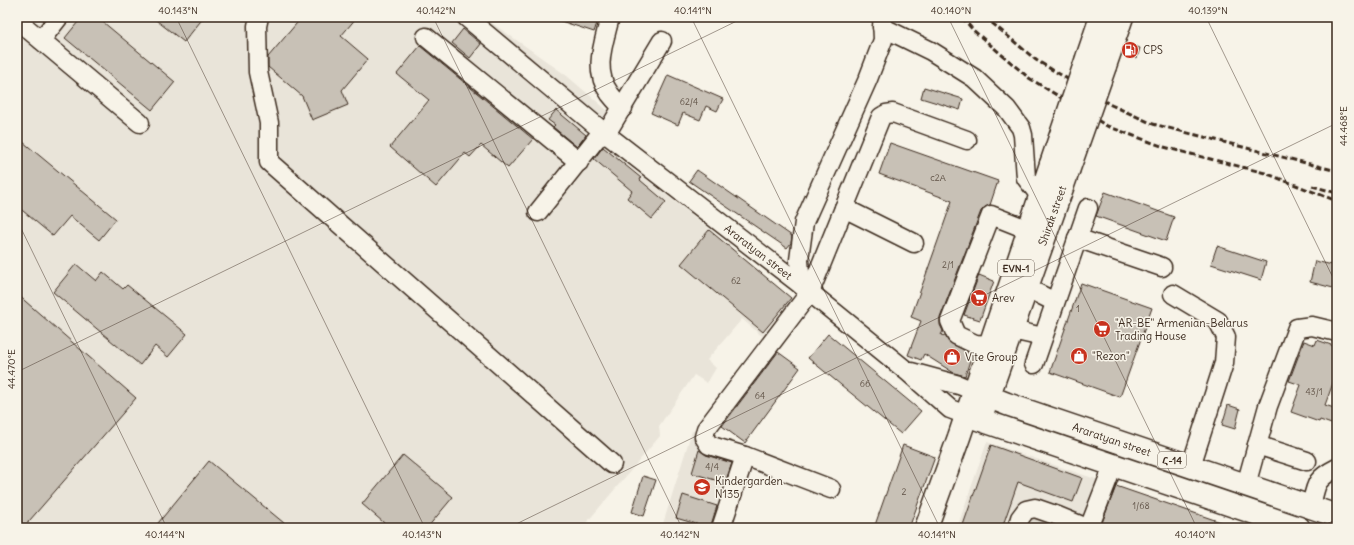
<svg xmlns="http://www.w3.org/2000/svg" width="1354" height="545" viewBox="0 0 1354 545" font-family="Delius,'Noto Sans Armenian',sans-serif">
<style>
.built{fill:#e9e4d9}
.green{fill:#dbd6cb;stroke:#8b8074}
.building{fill:#c8c1b6;stroke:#3b2a1e}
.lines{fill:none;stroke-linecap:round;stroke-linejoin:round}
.minor-casing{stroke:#3b2a1e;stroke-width:21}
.major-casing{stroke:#3b2a1e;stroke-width:25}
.highway-casing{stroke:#3b2a1e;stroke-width:25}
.minor{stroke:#f7f3e8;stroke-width:18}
.major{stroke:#f7f3e8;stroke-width:22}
.highway{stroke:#f7f3e8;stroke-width:22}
.rail{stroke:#3b2a1e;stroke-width:3;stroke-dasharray:6 3;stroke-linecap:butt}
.highway-bridge-casing{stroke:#3b2a1e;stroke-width:25;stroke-linecap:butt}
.highway-bridge{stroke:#f7f3e8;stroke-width:22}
.ticks{fill:none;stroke:#3b2a1e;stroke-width:1;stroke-opacity:0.45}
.labels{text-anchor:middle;stroke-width:3;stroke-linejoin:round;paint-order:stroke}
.number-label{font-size:9px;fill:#5e5044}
.shield{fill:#f7f3e8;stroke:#73665b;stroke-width:1}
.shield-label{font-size:10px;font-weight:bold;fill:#3b2a1e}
.poi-label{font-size:11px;fill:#3b2a1e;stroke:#f7f3e8;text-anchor:start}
.street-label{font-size:11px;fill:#3b2a1e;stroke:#f7f3e8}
.neatline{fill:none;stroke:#3b2a1e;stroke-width:1.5}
.ticks-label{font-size:10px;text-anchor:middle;fill:#3b2a1e}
</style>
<rect width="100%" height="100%" fill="#f7f3e8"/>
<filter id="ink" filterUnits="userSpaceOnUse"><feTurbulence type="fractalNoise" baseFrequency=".025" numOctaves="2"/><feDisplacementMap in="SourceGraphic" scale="8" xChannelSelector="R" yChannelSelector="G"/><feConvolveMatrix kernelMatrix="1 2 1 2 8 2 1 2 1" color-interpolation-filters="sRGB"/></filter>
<g filter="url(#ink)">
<path class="built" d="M17,17H483L525,46L567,76L608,111L592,131L602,145L710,229L793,299L762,336L742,319L707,360L716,368L707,383L694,375L659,426L660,436L582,528H17Z
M692,431L742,447L716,528H666L662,527Z
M987,442L1240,528H957Z"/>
<path class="green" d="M1026,515L1066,528H1022Z"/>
<path class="building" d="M82,17H97L175,82L152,110L65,38Z
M152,17H204L184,42Z
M302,17H357L341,36L368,59L342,90L348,105L312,120L302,96L268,67V57Z
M556,17H599L594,32L555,19Z
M463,29L481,44L470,58L452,43Z
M1126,43L1140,48L1137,58L1123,53Z
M420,46L533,139L508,168L481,145L470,157L465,153L436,187L390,147L429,100L397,74Z
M668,75L723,99L717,111L706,106L700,120L683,113L678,125L651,113Z
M924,87L963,99L960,110L921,98Z
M556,110L586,135L577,147L553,127L555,125L548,120Z
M17,137L116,219L99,240L70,216L53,236L17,206Z
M890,143L998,181L990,205L985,207L981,211L940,318V325L943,331L941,335L945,336L952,344L972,354L965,376L954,373L924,354L921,360L908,355L921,321L911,317L952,201L879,174Z
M603,147L641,178L640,180L666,202L652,219L627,198L632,191L594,159Z
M697,170L792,236L791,243L787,248L689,181Z
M1105,192L1174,217L1166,241L1096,216Z
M709,230L791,298L763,332L681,264Z
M1217,246L1266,262L1261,280L1211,264Z
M1315,261L1337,266V289L1310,282Z
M76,264L96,281L103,272L123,289L127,285L187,334L168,357L155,346L140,365L53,292Z
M979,275L994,281L980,320L964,315Z
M1081,283L1152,308L1120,397L1050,372Z
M17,294L136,398L23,528H17Z
M828,334L921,411L901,434L808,358Z
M1317,340L1337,347V372L1325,405L1337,409V426L1320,420L1319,422L1291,412L1301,385L1289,381L1304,341L1315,345Z
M778,352L800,368L745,443L722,426Z
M1228,405L1240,409L1235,429L1222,425Z
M903,445L935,457L909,528H874Z
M991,445L1082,478L1073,502L1018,482L1002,528H962Z
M699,450L706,455L732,463L725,483L692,473Z
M403,455L453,497L427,528H390L362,504Z
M209,461L290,528H154Z
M643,476L656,480L644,516L632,512Z
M1116,486L1232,526V528H1100Z
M683,495L717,506L710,528L676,518Z"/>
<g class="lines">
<g class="minor-casing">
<g id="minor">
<path d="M259,17L257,26L258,72L269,123V162L612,464"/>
<path id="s1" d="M466,17L606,134L801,285L908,372L950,409L966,415"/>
<path d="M610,17C604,43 592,70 610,94C614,99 618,104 623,108"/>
<path d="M17,20L140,123"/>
<path d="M882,27L931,51L974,78L1007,109L1021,128L1023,135L1026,178L1040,196"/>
<path d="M426,37L579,162"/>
<path d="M41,40L59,17"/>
<path d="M844,208L914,243"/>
<path d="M538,212L597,138L606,134L662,41"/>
<path d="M1077,238L1162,267"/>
<path d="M801,285L799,260L804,222L868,79L883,40L882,17"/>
<path d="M1027,288L1055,302"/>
<path d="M1173,294L1218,321L1226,337L1224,363L1191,466"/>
<path d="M1012,330L1043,337"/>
<path d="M990,345L975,344L956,335L950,321L991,215L1029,230"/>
<path d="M1034,364L1088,208"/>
<path d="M911,372L959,385L974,391"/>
<path d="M1257,445L1307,461"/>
<path d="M1246,485L1268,406L1297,328L1312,326L1337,332"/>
<path d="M831,489L745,456L709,445L704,437L706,429L810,292L881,117L886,114L893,113L967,140"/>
<path d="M1311,507C1316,484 1315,479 1337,468"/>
<path d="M721,528L745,456"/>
<path d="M1017,528L1020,518L1026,510L1035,508L1058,516L1087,528"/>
<path d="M1089,528L1113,466"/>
</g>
</g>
<g class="major-casing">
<g id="major">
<path id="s2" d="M974,391L1007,404L1337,516"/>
<path d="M966,415L1299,528"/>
</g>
</g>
<g class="highway-casing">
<g id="highway">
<path d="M1087,58L1101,17"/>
<path d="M1105,66L1122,17"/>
<path id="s3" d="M984,409L1068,171"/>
<path d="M926,528L959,437L1051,164"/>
</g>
</g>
<use href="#minor" class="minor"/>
<use href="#major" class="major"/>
<use href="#highway" class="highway"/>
<path class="rail" d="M962,17L973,30L1029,78L1107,126L1164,147L1265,173L1337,201
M985,17L1036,60L1111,105L1153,124L1337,171
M1312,186L1337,193"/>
<g class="highway-bridge-casing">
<path id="highway-bridge" d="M1051,164L1087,58
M1068,171L1105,66"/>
</g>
<use href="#highway-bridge" class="highway-bridge"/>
</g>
</g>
<path class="ticks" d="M176,17L425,528M433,17L682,528M691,17L940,528M948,17L1197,528M1206,17L1337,286M17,220L167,528M17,372L745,17M508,528L1337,123M1318,528L1337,519"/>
<defs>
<g id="fuel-disc" transform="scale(0.9)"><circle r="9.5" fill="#c8321e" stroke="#f7f3e8"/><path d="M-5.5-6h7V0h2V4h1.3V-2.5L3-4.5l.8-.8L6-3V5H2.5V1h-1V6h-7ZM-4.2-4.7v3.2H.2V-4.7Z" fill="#fff"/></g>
<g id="supermarket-disc" transform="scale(0.9)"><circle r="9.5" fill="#c8321e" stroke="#f7f3e8"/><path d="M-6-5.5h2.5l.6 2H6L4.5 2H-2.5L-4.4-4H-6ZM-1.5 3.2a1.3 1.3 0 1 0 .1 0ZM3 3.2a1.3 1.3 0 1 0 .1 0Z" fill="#fff"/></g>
<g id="shop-disc" transform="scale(0.9)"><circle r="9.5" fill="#c8321e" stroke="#f7f3e8"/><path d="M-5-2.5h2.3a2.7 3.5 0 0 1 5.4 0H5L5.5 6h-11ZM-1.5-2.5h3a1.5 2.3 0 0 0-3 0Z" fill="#fff"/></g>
<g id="school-disc" transform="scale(0.9)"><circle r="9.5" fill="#c8321e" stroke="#f7f3e8"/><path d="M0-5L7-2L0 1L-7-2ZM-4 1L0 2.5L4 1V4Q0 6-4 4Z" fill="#fff"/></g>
</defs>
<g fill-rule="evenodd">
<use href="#fuel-disc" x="1130" y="50"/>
<use href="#supermarket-disc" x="979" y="298"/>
<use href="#supermarket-disc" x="1102" y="329"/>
<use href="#shop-disc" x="1079" y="356"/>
<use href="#shop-disc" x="952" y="357"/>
<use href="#school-disc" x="702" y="487"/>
</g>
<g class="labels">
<g class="number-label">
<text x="689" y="105">62/4</text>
<text x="938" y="181">c2А</text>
<text x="948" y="268">2/1</text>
<text x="736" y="284">62</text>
<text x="1078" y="312">1</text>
<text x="865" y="387">66</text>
<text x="1314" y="395">43/1</text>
<text x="760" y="399">64</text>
<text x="712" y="470">4/4</text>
<text x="904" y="495">2</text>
<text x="1141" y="509">1/68</text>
</g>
<g class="shield">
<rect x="998" y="260" width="36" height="16" rx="3"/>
<rect x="1158" y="452" width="28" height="16" rx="3"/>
</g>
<g class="shield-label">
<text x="1016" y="272">EVN-1</text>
<text x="1172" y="464">Հ-14</text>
</g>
<g class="poi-label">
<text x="1143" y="54">CPS</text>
<text x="992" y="302">Arev</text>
<text x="1115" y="327">"AR-BE" Armenian-Belarus<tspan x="1115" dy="13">Trading House</tspan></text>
<text x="1092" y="360">"Rezon"</text>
<text x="965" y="361">Vite Group</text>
<text x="715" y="485">Kindergarden<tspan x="715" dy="13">N135</tspan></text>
</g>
<g class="street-label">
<text dy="4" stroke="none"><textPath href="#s3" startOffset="205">Shirak street</textPath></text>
<text dy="4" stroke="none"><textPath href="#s1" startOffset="375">Araratyan street</textPath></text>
<text dy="4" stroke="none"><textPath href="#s2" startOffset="146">Araratyan street</textPath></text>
</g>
</g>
<rect width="1354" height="545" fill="none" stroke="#f7f3e8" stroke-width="44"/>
<rect x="22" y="22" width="1310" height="501" class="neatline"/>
<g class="ticks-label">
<text x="178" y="14">40.143°N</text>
<text x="436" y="14">40.142°N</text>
<text x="693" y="14">40.141°N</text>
<text x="951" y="14">40.140°N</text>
<text x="1208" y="14">40.139°N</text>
<text transform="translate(1343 126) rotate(-90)" y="4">44.468°E</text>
<text transform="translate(11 369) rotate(-90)" y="4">44.470°E</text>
<text x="165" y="538">40.144°N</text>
<text x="422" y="538">40.143°N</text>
<text x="680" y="538">40.142°N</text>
<text x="937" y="538">40.141°N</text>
<text x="1195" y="538">40.140°N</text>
</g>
</svg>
